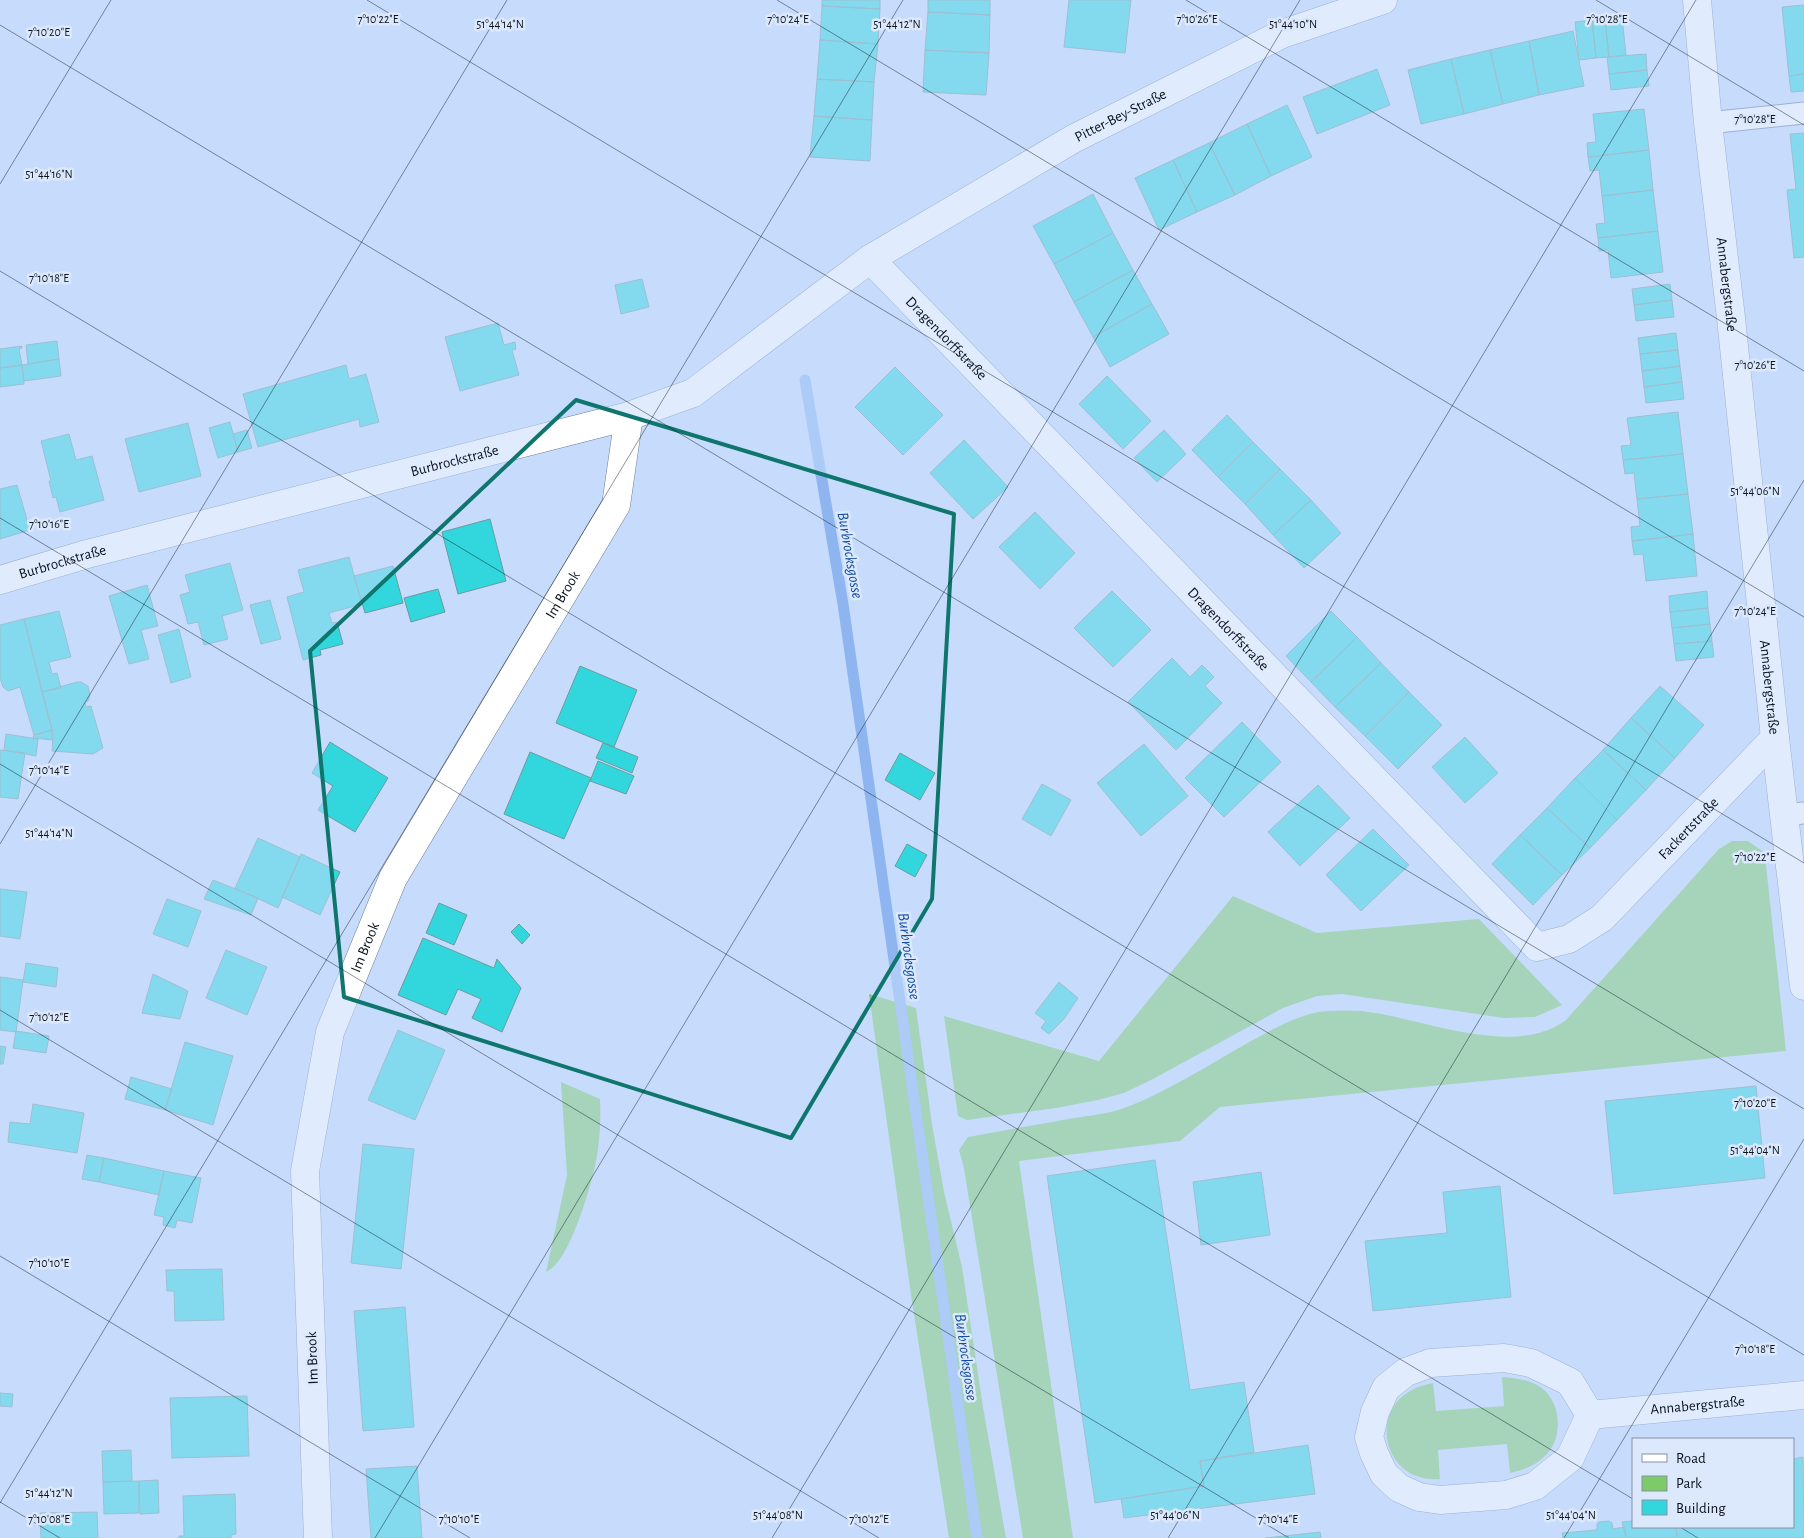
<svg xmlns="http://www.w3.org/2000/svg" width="1804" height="1538" viewBox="0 0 1804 1538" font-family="'Alegreya Sans',sans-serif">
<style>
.green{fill:#7dca68}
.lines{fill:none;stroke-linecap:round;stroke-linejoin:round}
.stream{stroke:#8eb5f0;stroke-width:11}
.building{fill:#31d7dd;stroke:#6c9b9c}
.service-casing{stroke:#6a7d9b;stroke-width:23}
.minor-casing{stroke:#6a7d9b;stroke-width:29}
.service{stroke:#fff;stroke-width:21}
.minor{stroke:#fff;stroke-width:28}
.marked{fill:none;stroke:#0f766e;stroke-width:4;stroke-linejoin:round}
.ticks{fill:none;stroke:#0a111c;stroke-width:1;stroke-opacity:0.45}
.labels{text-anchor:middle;stroke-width:5;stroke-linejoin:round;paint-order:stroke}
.street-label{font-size:15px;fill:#0a111c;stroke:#dce8fc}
.water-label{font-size:16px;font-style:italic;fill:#134da3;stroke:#dce8fc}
.ticks-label{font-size:12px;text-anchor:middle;fill:#0a111c;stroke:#dce8fc;stroke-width:5;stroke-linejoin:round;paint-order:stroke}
</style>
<rect width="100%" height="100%" fill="#c7dcfd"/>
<path class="green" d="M1732,841H1748L1762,851L1766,865L1786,1051L1220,1107L1180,1141L1019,1161L1073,1538H1023L964,1168L959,1150L968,1137C1001,1131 1035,1125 1068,1119C1087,1116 1109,1114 1127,1107C1166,1092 1207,1066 1244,1045C1268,1032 1299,1013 1327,1011C1343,1010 1360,1010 1376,1013C1429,1022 1518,1057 1566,1020L1719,849Z
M1233,896L1317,933L1479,919L1562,1005L1535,1017L1504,1018L1342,994L1317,996L1283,1008L1153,1079L1124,1093L1098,1100L1056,1108L967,1120L958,1116L944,1016L1099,1061Z
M869,994L916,1008L932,1124L944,1192L962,1267L983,1407L1006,1538H949L911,1295Z
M561,1082L600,1099C601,1119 600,1141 596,1161C592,1184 572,1249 555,1265C553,1268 549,1270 546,1272L567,1175Z
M1502,1377C1516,1378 1532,1380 1543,1389C1562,1405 1563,1439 1545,1456C1535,1466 1523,1470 1510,1473L1507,1444L1438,1450L1440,1479C1378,1485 1363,1394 1433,1383L1436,1411L1504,1406Z"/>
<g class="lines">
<path class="stream" d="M805,380L843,604L977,1538"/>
</g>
<path class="building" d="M822,0H880V9L822,6Z
M928,0H990V15L928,12Z
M1069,0H1131L1125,53L1064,47Z
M1804,5V74L1789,76L1782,7Z
M822,6L880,9L878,44L820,40Z
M928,12L990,15L989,53L925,50Z
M1622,17L1626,55L1609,57L1605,19Z
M1605,19L1609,57L1596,58L1592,20Z
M1592,20L1596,58L1579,60L1575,22Z
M1573,31L1584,86L1539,95L1529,41Z
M820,40L878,44L874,82L817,79Z
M1529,41L1539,95L1503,104L1490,50Z
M925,50L989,53L986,95L923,92Z
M1490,50L1503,104L1464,114L1451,59Z
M1646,54L1647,70L1609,74L1607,57Z
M1451,59L1464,114L1421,124L1408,70Z
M1377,69L1390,105L1317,134L1303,97Z
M1647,70L1649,86L1611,90L1609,74Z
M1804,74V91L1791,92L1789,76Z
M817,79L874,82L872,120L814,116Z
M1287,105L1312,157L1271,176L1247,124Z
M1644,109L1649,150L1588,157L1587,143L1596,142L1593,114Z
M814,116L872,120L870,161L810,157Z
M1247,124L1271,176L1235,195L1209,143Z
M1804,133V257L1794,258L1787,190L1796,189L1790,134Z
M1209,143L1235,195L1197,212L1173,160Z
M1649,150L1653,190L1602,196L1599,170L1590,171L1588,157Z
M1173,160L1197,212L1159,230L1135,178Z
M1653,190L1658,231L1598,238L1596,224L1605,223L1602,196Z
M1093,194L1113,233L1054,264L1033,226Z
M1658,231L1663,272L1611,278L1608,250L1599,251L1598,238Z
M1113,233L1133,270L1074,302L1054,264Z
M1133,270L1152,304L1093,337L1074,302Z
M642,279L649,307L621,314L615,285Z
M1670,284L1672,300L1634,305L1632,289Z
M1672,300L1674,317L1636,321L1634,305Z
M1152,304L1169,334L1110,367L1093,337Z
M498,323L504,345L515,342L516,349L512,350L519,375L460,391L445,337Z
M1676,333L1678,350L1640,354L1638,338Z
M57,341L59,359L28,364L26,345Z
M22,346V348L19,349L22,365L0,368V349Z
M1678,350L1680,366L1642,371L1640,354Z
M59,359L61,376L24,381L22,365Z
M22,365L24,384L0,387V368Z
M346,365L349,379L366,374L379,422L360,427L359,419L258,447L243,394Z
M1680,366L1682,382L1644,387L1642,371Z
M895,367L943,415L903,455L855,407Z
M1107,376L1151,421L1123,449L1079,404Z
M1682,382L1684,399L1646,403L1644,387Z
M1678,412L1683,454L1623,460L1621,446L1631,445L1627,418Z
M1227,415L1253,442L1218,477L1192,450Z
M230,422L238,452L218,458L209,428Z
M188,423L201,476L139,492L125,439Z
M247,430L252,448L238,452L233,434Z
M1164,430L1186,454L1157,482L1134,458Z
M69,434L76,460L92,456L104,500L60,512L56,497L53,498L49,481H51L41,441Z
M964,440L1008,487L973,519L930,473Z
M1253,442L1280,469L1245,504L1218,477Z
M1683,454L1688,494L1637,499L1634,473L1625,474L1623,460Z
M1280,469L1311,500L1273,535L1245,504Z
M17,485L30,530L0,539V489Z
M1688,494L1693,534L1632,541L1631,527L1640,526L1637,499Z
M1311,500L1341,533L1304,568L1273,535Z
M1035,512L1075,553L1040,589L999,547Z
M490,519L506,581L458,594L442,532Z
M1693,534L1697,576L1646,581L1643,554L1634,555L1632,541Z
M349,557L362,604L329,613L332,623L337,622L343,644L320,650L321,655L303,660L287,597L304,592L298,570Z
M230,563L243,610L222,616L228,639L204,645L198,622L188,624L180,595L190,592L185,575Z
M393,566L403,603L365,613L354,576Z
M147,585L158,626L141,630L149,659L129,664L109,596Z
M438,589L445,612L411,622L404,598Z
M1112,591L1151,630L1113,667L1074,628Z
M1707,591L1708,608L1670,612L1669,596Z
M270,600L281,639L261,644L250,605Z
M1708,608L1710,624L1672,628L1670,612Z
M59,611L71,657L49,662L52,674L57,673L61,688L42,692L24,619Z
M1331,611L1357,637L1311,682L1286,656Z
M24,619L52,730L34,735L20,687L8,691L3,687L0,678V625Z
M1710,624L1712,641L1674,644L1672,628Z
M179,629L191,677L171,683L158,635Z
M1357,637L1381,663L1335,707L1311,682Z
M1712,641L1714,657L1676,661L1674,644Z
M1172,658L1190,677L1202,665L1214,677L1205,686L1222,703L1176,750L1128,702Z
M1381,663L1409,692L1365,736L1335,707Z
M580,666L637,690L614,747L556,723Z
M77,682H81L88,686L90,696L88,701L85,702L86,707L91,706L103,748L93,754L52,751L53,734L42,692Z
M1660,686L1704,725L1675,758L1631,718Z
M1409,692L1442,725L1398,769L1365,736Z
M1631,718L1675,758L1646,790L1603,750Z
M1242,722L1281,762L1224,817L1185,778Z
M52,730V740L33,738L34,735Z
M6,734L38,739L36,756L4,750Z
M1465,737L1498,773L1465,803L1432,767Z
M330,742L388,778L355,832L318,810L333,786L312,773Z
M603,743L638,757L632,773L596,758Z
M1144,744L1188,796L1141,836L1097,783Z
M0,750L25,753L18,799L0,797Z
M1603,750L1646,790L1617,820L1575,778Z
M530,752L591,778L564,839L504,814Z
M900,753L935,773L920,800L885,780Z
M598,761L634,776L626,794L590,781Z
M1575,778L1617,820L1590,848L1547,808Z
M1042,784L1071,800L1051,836L1022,819Z
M1318,785L1350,818L1300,866L1268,832Z
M1547,808L1590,848L1562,875L1520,835Z
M1373,829L1409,865L1361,911L1326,875Z
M1520,835L1562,875L1533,905L1492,864Z
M258,838L300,857L278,908L235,888Z
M907,844L927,855L915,877L895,866Z
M301,854L340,872L320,915L282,897Z
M213,880L258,898L251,915L204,899Z
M0,889L27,892L20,939L0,936Z
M167,899L201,911L188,947L153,934Z
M439,903L467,915L454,945L426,933Z
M519,924L530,935L522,944L511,932Z
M423,938L494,968L497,959L521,988L502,1032L472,1018L481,999L458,989L446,1015L398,995Z
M226,950L267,967L247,1015L206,998Z
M26,963L58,968L56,987L23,982Z
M153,974L188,991L180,1019L142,1013Z
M0,977L23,980L16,1032L0,1030Z
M1059,982L1078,998L1064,1019L1049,1034L1041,1028L1046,1021L1035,1013Z
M398,1030L445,1050L415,1120L368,1100Z
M16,1031L49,1036L46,1053L13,1048Z
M185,1042L233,1056L213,1125L165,1110Z
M0,1046L6,1047L3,1064H0Z
M131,1077L172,1089L165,1110L125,1099Z
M1756,1086L1765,1178L1614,1194L1605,1101Z
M33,1104L84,1113L77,1153L8,1142L10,1122L30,1124Z
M363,1144L414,1149L401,1269L351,1263Z
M87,1155L104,1158L99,1182L82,1179Z
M104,1158L164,1171L159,1195L99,1182Z
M1155,1160L1190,1390L1244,1382L1254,1452L1200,1461L1204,1486L1095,1503L1047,1176Z
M164,1171L201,1178L192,1223L177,1220L175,1228L163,1225L164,1217L154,1215Z
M1261,1172L1270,1235L1201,1245L1193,1182Z
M1500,1186L1511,1297L1373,1311L1365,1241L1447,1233L1443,1192Z
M222,1269L224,1320L175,1321L174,1291H167L166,1270Z
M405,1307L414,1427L363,1431L354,1311Z
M0,1393L13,1394L12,1407L0,1406Z
M247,1396L249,1456L172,1458L170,1398Z
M1308,1445L1315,1494L1124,1518L1121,1499L1204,1486L1200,1461Z
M131,1450L132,1481L103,1482L102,1451Z
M1803,1457L1804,1538H1677L1676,1527H1793V1459Z
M417,1466L422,1538H371L366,1469Z
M158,1480L159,1513L140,1514L139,1481Z
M139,1481V1513L104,1514L103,1482Z
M235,1494L236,1534L231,1535V1538H179V1536H184L183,1496Z
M97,1512L98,1538H41L40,1513Z
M1609,1521L1612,1523L1613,1529L1625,1527L1626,1538H1563L1562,1533L1597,1530V1524L1599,1522Z
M1633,1521V1527H1676L1677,1538H1626L1622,1522Z
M1320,1532L1321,1538H1266Z"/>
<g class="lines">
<g class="service-casing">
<path id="service" d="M1708,123L1804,113
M1784,815L1804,813"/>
</g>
<g class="minor-casing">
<g id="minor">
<path id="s1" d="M1697,0L1708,123L1731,318L1775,738L1804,986"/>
<path id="s2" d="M870,259L1537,947L1569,939L1602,918L1775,738"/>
<path id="s3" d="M0,580L87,554L629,416L693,393L870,259L1073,139L1282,34L1383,0"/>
<path d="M1504,1358L1531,1363L1570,1382L1590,1415L1570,1458L1535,1486L1506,1495L1440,1500L1419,1497L1399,1488L1384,1474L1374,1453L1369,1437L1375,1412L1386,1388L1406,1372L1431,1363Z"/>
<path id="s4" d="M1590,1415L1804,1395"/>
<path id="s5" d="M318,1538L305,1171L330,1032L393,878L616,505L629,416"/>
</g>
</g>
<use href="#service" class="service"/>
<use href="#minor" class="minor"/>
</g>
<path d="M0 0H1804V1538H0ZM576,400L954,514L932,899L791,1138L344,997L310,651Z" fill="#c7dcfd" fill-opacity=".55" fill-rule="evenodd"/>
<path class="marked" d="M576,400L954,514L932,899L791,1138L344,997L310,651Z"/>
<path class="ticks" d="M367,0L1804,863M777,0L1804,617M1186,0L1804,371M1596,0L1804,125M0,25L1804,1109M0,184L111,0M0,271L1804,1355M0,518L1633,1499M0,764L1289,1538M0,844L507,0M0,1010L879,1538M0,1256L470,1538M0,1502L60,1538M0,1503L903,0M1680,1527L1698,1538M375,1538L1300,0M772,1538L1696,0M1168,1538L1804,480M1564,1538L1804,1139"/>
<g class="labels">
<g class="street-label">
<text dy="5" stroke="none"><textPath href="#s3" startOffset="1229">Pitter-Bey-Straße</textPath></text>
<text dy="5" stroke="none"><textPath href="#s1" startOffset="286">Annabergstraße</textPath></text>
<text dy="5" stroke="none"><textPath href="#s2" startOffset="110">Dragendorffstraße</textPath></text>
<text dy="5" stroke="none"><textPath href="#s3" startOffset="470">Burbrockstraße</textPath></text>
<text dy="5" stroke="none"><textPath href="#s3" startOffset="65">Burbrockstraße</textPath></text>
<text dy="5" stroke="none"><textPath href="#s5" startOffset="1005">Im Brook</textPath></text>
<text dy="5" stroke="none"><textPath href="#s2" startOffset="515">Dragendorffstraße</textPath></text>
<text dy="5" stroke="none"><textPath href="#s1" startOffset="691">Annabergstraße</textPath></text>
<text dy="5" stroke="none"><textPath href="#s2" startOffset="1155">Fackertstraße</textPath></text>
<text dy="5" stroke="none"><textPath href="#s5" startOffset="600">Im Brook</textPath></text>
<text transform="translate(312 1358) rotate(-92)" y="5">Im Brook</text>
<text dy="5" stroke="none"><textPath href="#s4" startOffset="108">Annabergstraße</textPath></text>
</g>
<g class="water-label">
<text transform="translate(851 555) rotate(80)" y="6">Burbrocksgosse</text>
<text transform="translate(910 956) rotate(82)" y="6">Burbrocksgosse</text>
<text transform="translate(967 1357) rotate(82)" y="6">Burbrocksgosse</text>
</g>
</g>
<g class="ticks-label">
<text x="378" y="23">7°10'22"E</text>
<text x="788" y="23">7°10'24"E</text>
<text x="1197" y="23">7°10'26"E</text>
<text x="1607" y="23">7°10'28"E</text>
<text x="897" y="28">51°44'12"N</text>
<text x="1293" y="28">51°44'10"N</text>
<text x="500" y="28">51°44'14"N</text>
<text x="49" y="36">7°10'20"E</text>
<text x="1755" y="123">7°10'28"E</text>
<text x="49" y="178">51°44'16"N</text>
<text x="49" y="282">7°10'18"E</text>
<text x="1755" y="369">7°10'26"E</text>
<text x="1755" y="495">51°44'06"N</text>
<text x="49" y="528">7°10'16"E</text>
<text x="1755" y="615">7°10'24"E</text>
<text x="49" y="774">7°10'14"E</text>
<text x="49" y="837">51°44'14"N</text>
<text x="1755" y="861">7°10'22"E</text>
<text x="49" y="1021">7°10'12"E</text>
<text x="1755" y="1107">7°10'20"E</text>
<text x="1755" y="1154">51°44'04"N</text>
<text x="49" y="1267">7°10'10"E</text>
<text x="1755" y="1353">7°10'18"E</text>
<text x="49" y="1497">51°44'12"N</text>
<text x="778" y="1519">51°44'08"N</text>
<text x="1175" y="1519">51°44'06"N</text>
<text x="1571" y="1519">51°44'04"N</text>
<text x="49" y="1523">7°10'08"E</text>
<text x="459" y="1523">7°10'10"E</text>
<text x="869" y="1523">7°10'12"E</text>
<text x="1278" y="1523">7°10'14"E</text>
</g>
<rect x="1632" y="1438" width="162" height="90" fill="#dce8fc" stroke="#8892a2"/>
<rect x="1642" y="1454" width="25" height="8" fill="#ffffff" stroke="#8892a2"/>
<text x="1676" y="1463" font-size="15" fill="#0a111c">Road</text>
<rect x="1642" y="1476" width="25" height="15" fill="#7dca68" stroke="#8892a2"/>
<text x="1676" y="1488" font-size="15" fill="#0a111c">Park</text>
<rect x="1642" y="1500" width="25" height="15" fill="#31d7dd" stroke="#8892a2"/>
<text x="1676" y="1513" font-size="15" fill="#0a111c">Building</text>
</svg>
